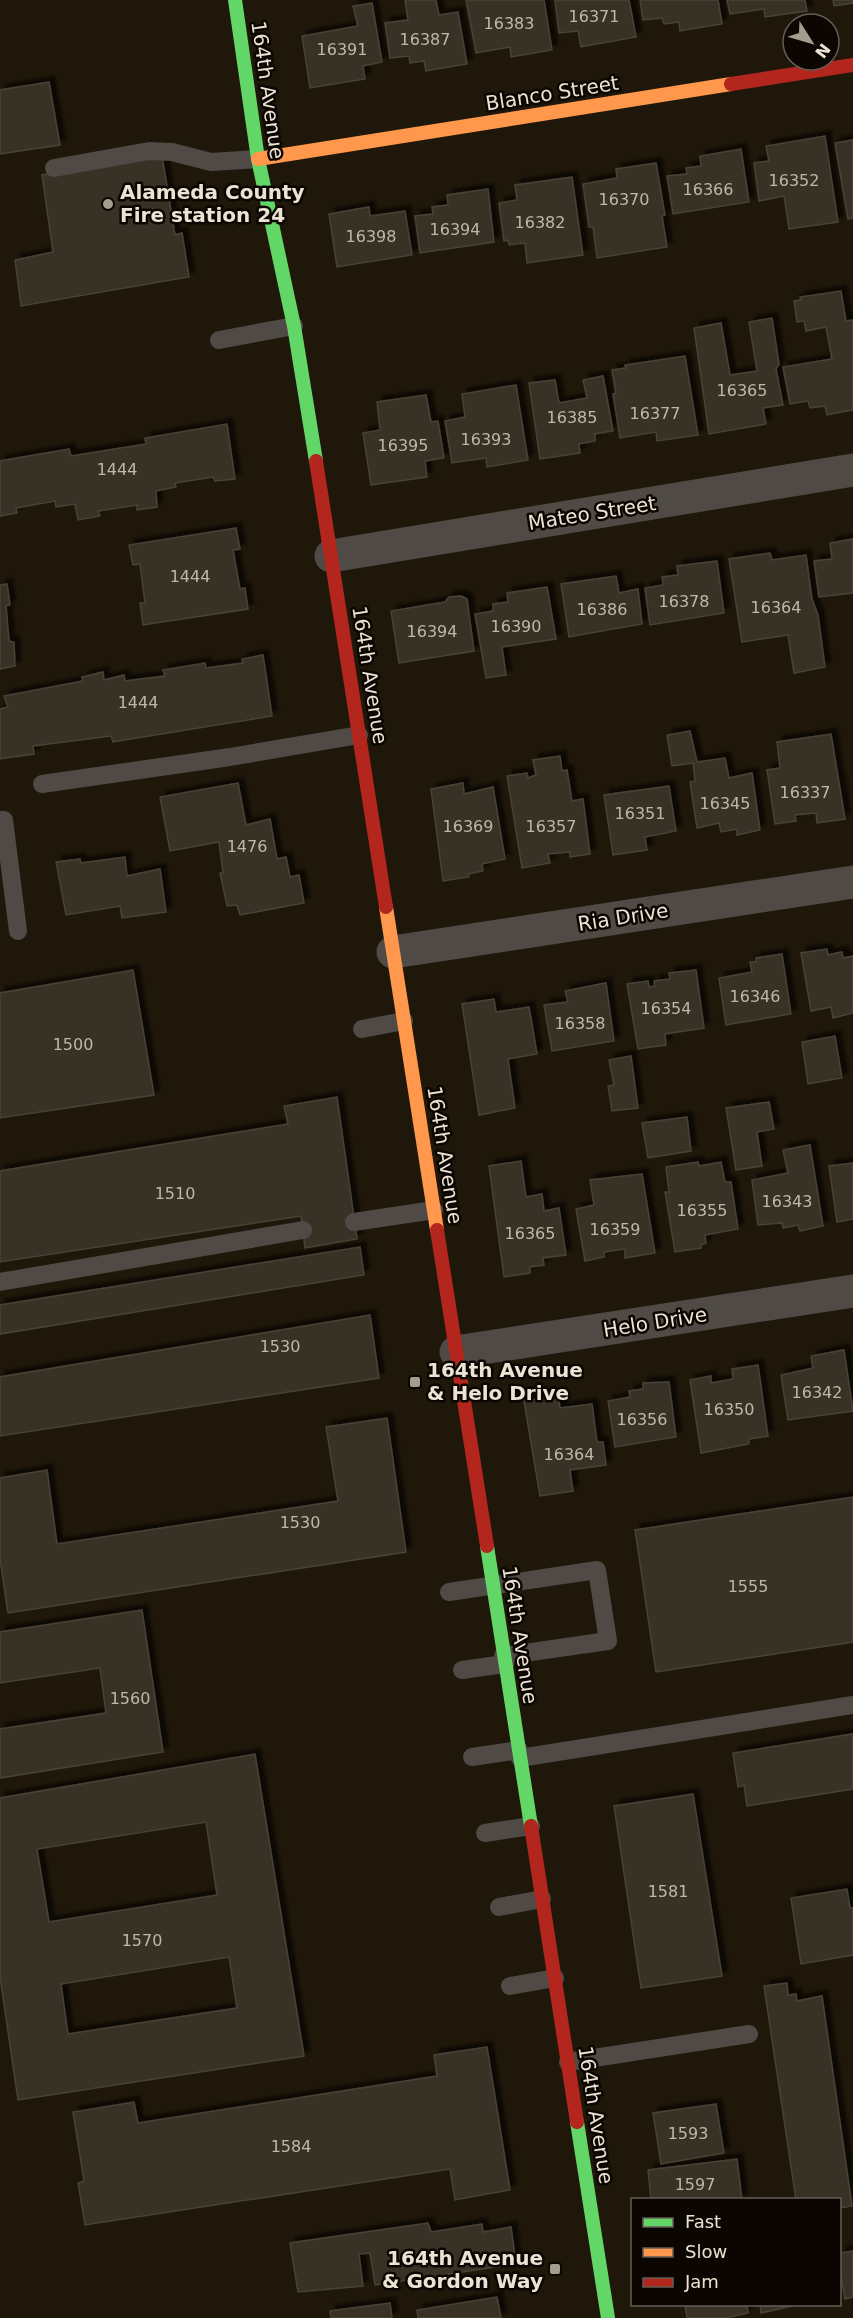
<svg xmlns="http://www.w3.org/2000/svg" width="853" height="2318" viewBox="0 0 853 2318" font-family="'DejaVu Sans',sans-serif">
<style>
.building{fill:#383327;stroke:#484236;stroke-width:1.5;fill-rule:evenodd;filter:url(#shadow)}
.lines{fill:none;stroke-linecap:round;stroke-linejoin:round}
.lane{stroke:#4f4a45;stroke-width:18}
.street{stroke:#4f4a45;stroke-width:33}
.fast{stroke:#63d668;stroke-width:14}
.slow{stroke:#ff974d;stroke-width:14}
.jam{stroke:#b3261e;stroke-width:14}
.poi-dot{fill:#a49c8d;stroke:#0b0601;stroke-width:2}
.labels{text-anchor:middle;stroke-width:5;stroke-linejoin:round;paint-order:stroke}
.number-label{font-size:16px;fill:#bfb7a9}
.street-label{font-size:20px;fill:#ece3d4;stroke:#0b0601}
.poi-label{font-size:20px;font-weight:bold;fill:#ece3d4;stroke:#0b0601;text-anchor:start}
</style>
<defs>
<filter id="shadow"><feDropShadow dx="5.5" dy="-5.5" stdDeviation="1.5" flood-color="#0009"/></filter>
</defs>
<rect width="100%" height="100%" fill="#1f1709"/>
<path class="building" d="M405,0H436L439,15L458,12L467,64L426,71L424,61L410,63L409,56L390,58L385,23L408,20Z
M466,0H544L552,50L511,57L510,47L476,53Z
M555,0H629L636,37L581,47L578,31L559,33Z
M640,0H718L722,24L680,31L679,22L664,24L662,18L643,20Z
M727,0H805L807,11L765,17L764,9L730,14Z
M833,0H853V3L834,6Z
M372,3L382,62L363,66L365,79L310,88L302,36L358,26L353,6Z
M49,82L60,145L0,154V90Z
M825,136L838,222L789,229L784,196L759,201L754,163L769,161L766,146Z
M853,140V218L848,219L835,143Z
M741,149L749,202L673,214L667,176L687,174L686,168L701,166L700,156Z
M162,156L175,235L182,233L189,277L21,306L15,260L53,252L42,175Z
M656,163L665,215L662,216L667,247L597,258L593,227H589L583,184L617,178L616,169Z
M572,177L583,255L527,263L525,243L509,245L508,240L504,241L499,203L517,200L515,185Z
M488,189L494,242L420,253L415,216L433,214L432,207L448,205L447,195Z
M369,207L370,216L405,211L412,255L337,267L329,214Z
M841,291L846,321L853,320V410L827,415L825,406L810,408L808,401L790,404L783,367L832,359L826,327L806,331L804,321L797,322L794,301L801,300L800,297Z
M772,318L779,364L776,369L783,405L763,408L766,424L709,434L694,328L721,323L730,375L757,371L749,322Z
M685,356L698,435L657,441L656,432L620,438L613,394L616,393L612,370L626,368L625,365Z
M603,376L613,431L595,434V441L579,444L580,453L540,459L529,383L555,380L559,403L587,398L583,380Z
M516,385L528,460L487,467L486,458L452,463L445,421L465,417L462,394Z
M426,395L431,422L438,421L444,458L425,461L427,477L371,485L363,433L380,430L377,402Z
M227,424L235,479L215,481L213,477L175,483L176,487L156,491L157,507L137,510V505L98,511L100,516L78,520L75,504L56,507L55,501L16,508L17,513L0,516V461L69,449L71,456L146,444L145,438Z
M236,528L240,549L233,550L240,589L245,588L248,609L143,625L140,603H145L140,564L133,565L129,545Z
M853,539V593L819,597L814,561L832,559L830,543Z
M770,553L772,560L806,555L812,599L818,615L825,667L794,673L788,635L742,642L729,559Z
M717,561L724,613L650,625L645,588L663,585L662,577L678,575L677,566Z
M616,576L619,593L638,589L642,624L569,637L561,584Z
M7,584L10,605L6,606L9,641L14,642L15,666L0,669V585Z
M547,587L556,639L502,647L506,675L486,678L475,614L493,611V604L508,602L507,593Z
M461,596L467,599L474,651L399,663L391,611L445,602L449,597Z
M263,655L272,716L113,742L111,736L33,746L34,754L0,759V709L8,707L4,696L83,681L82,677L103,672L104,680L124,675L125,681L165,676L163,670L205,663L206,668L243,663L242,659Z
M690,731L697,762L725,758L729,778L752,773L760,830L737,835V829L721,832L719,823L697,828L690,782L695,781L693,763L672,766L667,735Z
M831,734L845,819L817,823L816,813L795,815L796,821L775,824L767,770L780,768L777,742Z
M560,756L562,771L567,770L572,801L583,799L590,854L570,857V852L548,854L550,863L522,868L507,776L527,773L528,778L536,775L533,760Z
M238,783L246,825L270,819L277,859L286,857L290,877L299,875L304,903L240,915L237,905L227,906L220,873H223L219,842L170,851L160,797Z
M463,783L464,794L493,787L505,859L482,864L483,871L468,874L469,877L443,881L431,789Z
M669,786L676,831L645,837L647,850L613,855L604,795Z
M125,857L127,876L160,869L166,912L122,918L120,906L66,915L56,862L80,859L81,863Z
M827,949L828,955L842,952L843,958L853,956V1013L833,1018L831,1007L811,1011L801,953Z
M782,954L791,1014L726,1025L719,978L752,972L750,962H756V958Z
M133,970L154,1095L0,1118V993Z
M696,970L704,1028L665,1034L666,1045L638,1049L627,984L648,981L649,987L655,986L654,981L670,979L669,973Z
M606,983L614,1041L552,1051L544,1005L568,1002L565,991Z
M494,999L496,1012L529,1007L537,1054L508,1059L515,1108L479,1115L462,1004Z
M835,1036L842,1078L808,1084L802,1042Z
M631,1056L638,1108L612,1111L608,1086L614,1085L609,1060Z
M337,1097L357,1239L305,1248L301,1216L0,1262V1171L288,1124L284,1106Z
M769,1102L774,1129L757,1132L762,1166L736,1170L726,1108Z
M687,1117L691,1151L648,1158L642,1123Z
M810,1145L823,1226L800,1231L798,1225L783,1228L782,1223L758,1225L752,1180L788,1173L783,1150Z
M521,1161L526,1197L542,1194L544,1211L559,1208L566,1255L543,1258L544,1265L530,1267V1273L504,1277L489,1166Z
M698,1162L699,1166L721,1162L725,1182H731L738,1229L705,1235L706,1243L701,1245V1248L675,1252L665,1192H669L666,1167Z
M853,1163V1219L837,1222L829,1166Z
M642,1174L655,1253L625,1258V1249L604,1252V1257L585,1261L576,1209L594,1205L590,1180Z
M360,1247L364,1275L0,1334V1305Z
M370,1315L379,1378L0,1436V1377Z
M844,1350L853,1411L788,1420L781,1375L813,1368L811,1356Z
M758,1365L768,1436L749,1439V1444L701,1453L690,1380L711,1376V1383L733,1379L732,1369Z
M669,1382L676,1437L615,1447L608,1401L630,1397L629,1391L643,1389V1383Z
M558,1395L560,1408L592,1404L597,1442H603L606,1465L570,1470L573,1491L540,1496L524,1401Z
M387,1418L406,1552L8,1613L0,1559V1478L47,1470L57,1544L338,1501L326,1427Z
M853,1497V1642L656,1672L635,1530Z
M142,1610L163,1752L0,1778V1729L106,1713L100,1668L0,1683V1632Z
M853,1734V1789L747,1806L744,1785L738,1787L733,1753Z
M255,1754L304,2056L18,2100L0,1977V1798ZM206,1822L217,1895L49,1922L37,1849ZM229,1957L237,2008L68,2034L61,1984Z
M693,1794L722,1976L641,1988L614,1806Z
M847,1889L850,1908H853V1955L801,1964L791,1898Z
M787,1983L788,1995L796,1994L797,2001L822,1996L852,2206L840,2208V2200H796L764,1986Z
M487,2047L510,2190L455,2200L450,2169L85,2225L78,2183L84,2181L73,2112L134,2102L138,2123L437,2076L434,2055Z
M716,2104L724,2153L661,2164L653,2113Z
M737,2159L742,2200H651L648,2170Z
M428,2223L431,2232L482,2224L483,2232L511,2227L516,2264L375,2285L370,2253L359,2254L363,2286L298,2292L290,2243Z
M853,2251V2297L845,2299L840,2270V2253Z
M497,2297L501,2318H418L417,2310Z
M390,2303L392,2318H331L330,2311Z
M685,2304H747L748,2313L726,2318H687Z
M760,2304H801L761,2313Z"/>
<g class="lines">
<path class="lane" d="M54,168L149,151L172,152L211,162L258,159
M219,340L294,326
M42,784L230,757L359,735
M0,820H4L18,931
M362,1029L404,1021
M354,1222L434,1210
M0,1282L303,1230
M449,1592L597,1570L608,1641L503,1656
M462,1670L505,1664
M472,1757L519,1750
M520,1758L853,1705
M485,1833L531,1826
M499,1907L542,1899
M510,1986L555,1978
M568,2062L749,2034"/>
<path class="street" d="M331,556L853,470
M393,952L853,882
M456,1352L853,1291"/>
<path class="fast" d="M235,0L258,159L294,326L316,461
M487,1546L531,1826
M577,2122L608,2318"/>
<path class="slow" d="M258,159L731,84
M386,907L437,1230"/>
<path class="jam" d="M731,84L853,65
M316,461L386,907
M437,1230L487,1546
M531,1826L577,2122"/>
</g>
<g class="poi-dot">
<circle cx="108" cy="204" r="6"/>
<rect x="409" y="1376" width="12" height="12" rx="3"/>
<rect x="549" y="2263" width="12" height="12" rx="3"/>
</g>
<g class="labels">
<g class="number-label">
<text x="594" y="22">16371</text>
<text x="509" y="29">16383</text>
<text x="425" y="45">16387</text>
<text x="342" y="55">16391</text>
<text x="794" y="186">16352</text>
<text x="708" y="195">16366</text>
<text x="624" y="205">16370</text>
<text x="540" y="228">16382</text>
<text x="455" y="235">16394</text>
<text x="371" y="242">16398</text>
<text x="742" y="396">16365</text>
<text x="655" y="419">16377</text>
<text x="572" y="423">16385</text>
<text x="486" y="445">16393</text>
<text x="403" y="451">16395</text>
<text x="117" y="475">1444</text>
<text x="190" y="582">1444</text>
<text x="684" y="607">16378</text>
<text x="776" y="613">16364</text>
<text x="602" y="615">16386</text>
<text x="516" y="632">16390</text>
<text x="432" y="637">16394</text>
<text x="138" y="708">1444</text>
<text x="805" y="798">16337</text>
<text x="725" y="809">16345</text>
<text x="640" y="819">16351</text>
<text x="468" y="832">16369</text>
<text x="551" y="832">16357</text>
<text x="247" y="852">1476</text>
<text x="755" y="1002">16346</text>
<text x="666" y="1014">16354</text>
<text x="580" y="1029">16358</text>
<text x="73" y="1050">1500</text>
<text x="175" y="1199">1510</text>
<text x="787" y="1207">16343</text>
<text x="702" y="1216">16355</text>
<text x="615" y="1235">16359</text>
<text x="530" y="1239">16365</text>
<text x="280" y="1352">1530</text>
<text x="817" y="1398">16342</text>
<text x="729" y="1415">16350</text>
<text x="642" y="1425">16356</text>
<text x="569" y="1460">16364</text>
<text x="300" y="1528">1530</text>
<text x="748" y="1592">1555</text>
<text x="130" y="1704">1560</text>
<text x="668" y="1897">1581</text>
<text x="142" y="1946">1570</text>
<text x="688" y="2139">1593</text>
<text x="291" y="2152">1584</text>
<text x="695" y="2190">1597</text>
</g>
<g class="street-label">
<text transform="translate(268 90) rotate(82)" y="7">164th Avenue</text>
<text transform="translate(552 93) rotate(-9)" y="7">Blanco Street</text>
<text transform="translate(592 513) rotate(-9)" y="7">Mateo Street</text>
<text transform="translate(370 675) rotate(81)" y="7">164th Avenue</text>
<text transform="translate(623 917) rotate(-9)" y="7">Ria Drive</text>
<text transform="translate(445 1155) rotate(81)" y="7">164th Avenue</text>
<text transform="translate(655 1322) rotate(-9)" y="7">Helo Drive</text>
<text transform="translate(520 1635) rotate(81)" y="7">164th Avenue</text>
<text transform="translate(596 2115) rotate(81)" y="7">164th Avenue</text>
</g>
<g class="poi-label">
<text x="120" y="199">Alameda County<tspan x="120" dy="23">Fire station 24</tspan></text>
<text x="427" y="1377">164th Avenue<tspan x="427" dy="23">&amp; Helo Drive</tspan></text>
<text x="543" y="2265" text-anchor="end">164th Avenue<tspan x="543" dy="23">&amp; Gordon Way</tspan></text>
</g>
</g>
<rect x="631" y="2198" width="210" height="108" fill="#0b0601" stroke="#655e55" stroke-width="1.5"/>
<rect x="643" y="2218" width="30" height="9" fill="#63d668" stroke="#655e55" stroke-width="1.5"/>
<text x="685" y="2228" font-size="18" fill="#ece3d4">Fast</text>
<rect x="643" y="2248" width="30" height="9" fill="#ff974d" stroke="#655e55" stroke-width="1.5"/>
<text x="685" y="2258" font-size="18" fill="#ece3d4">Slow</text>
<rect x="643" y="2278" width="30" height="9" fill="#b3261e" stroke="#655e55" stroke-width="1.5"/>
<text x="685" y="2288" font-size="18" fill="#ece3d4">Jam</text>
<g transform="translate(811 42) rotate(127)"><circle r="28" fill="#0b0601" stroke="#655e55" stroke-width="1.5"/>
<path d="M0-4.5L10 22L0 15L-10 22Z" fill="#a49c8d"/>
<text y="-9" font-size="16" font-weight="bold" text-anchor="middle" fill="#ece3d4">N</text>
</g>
</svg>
